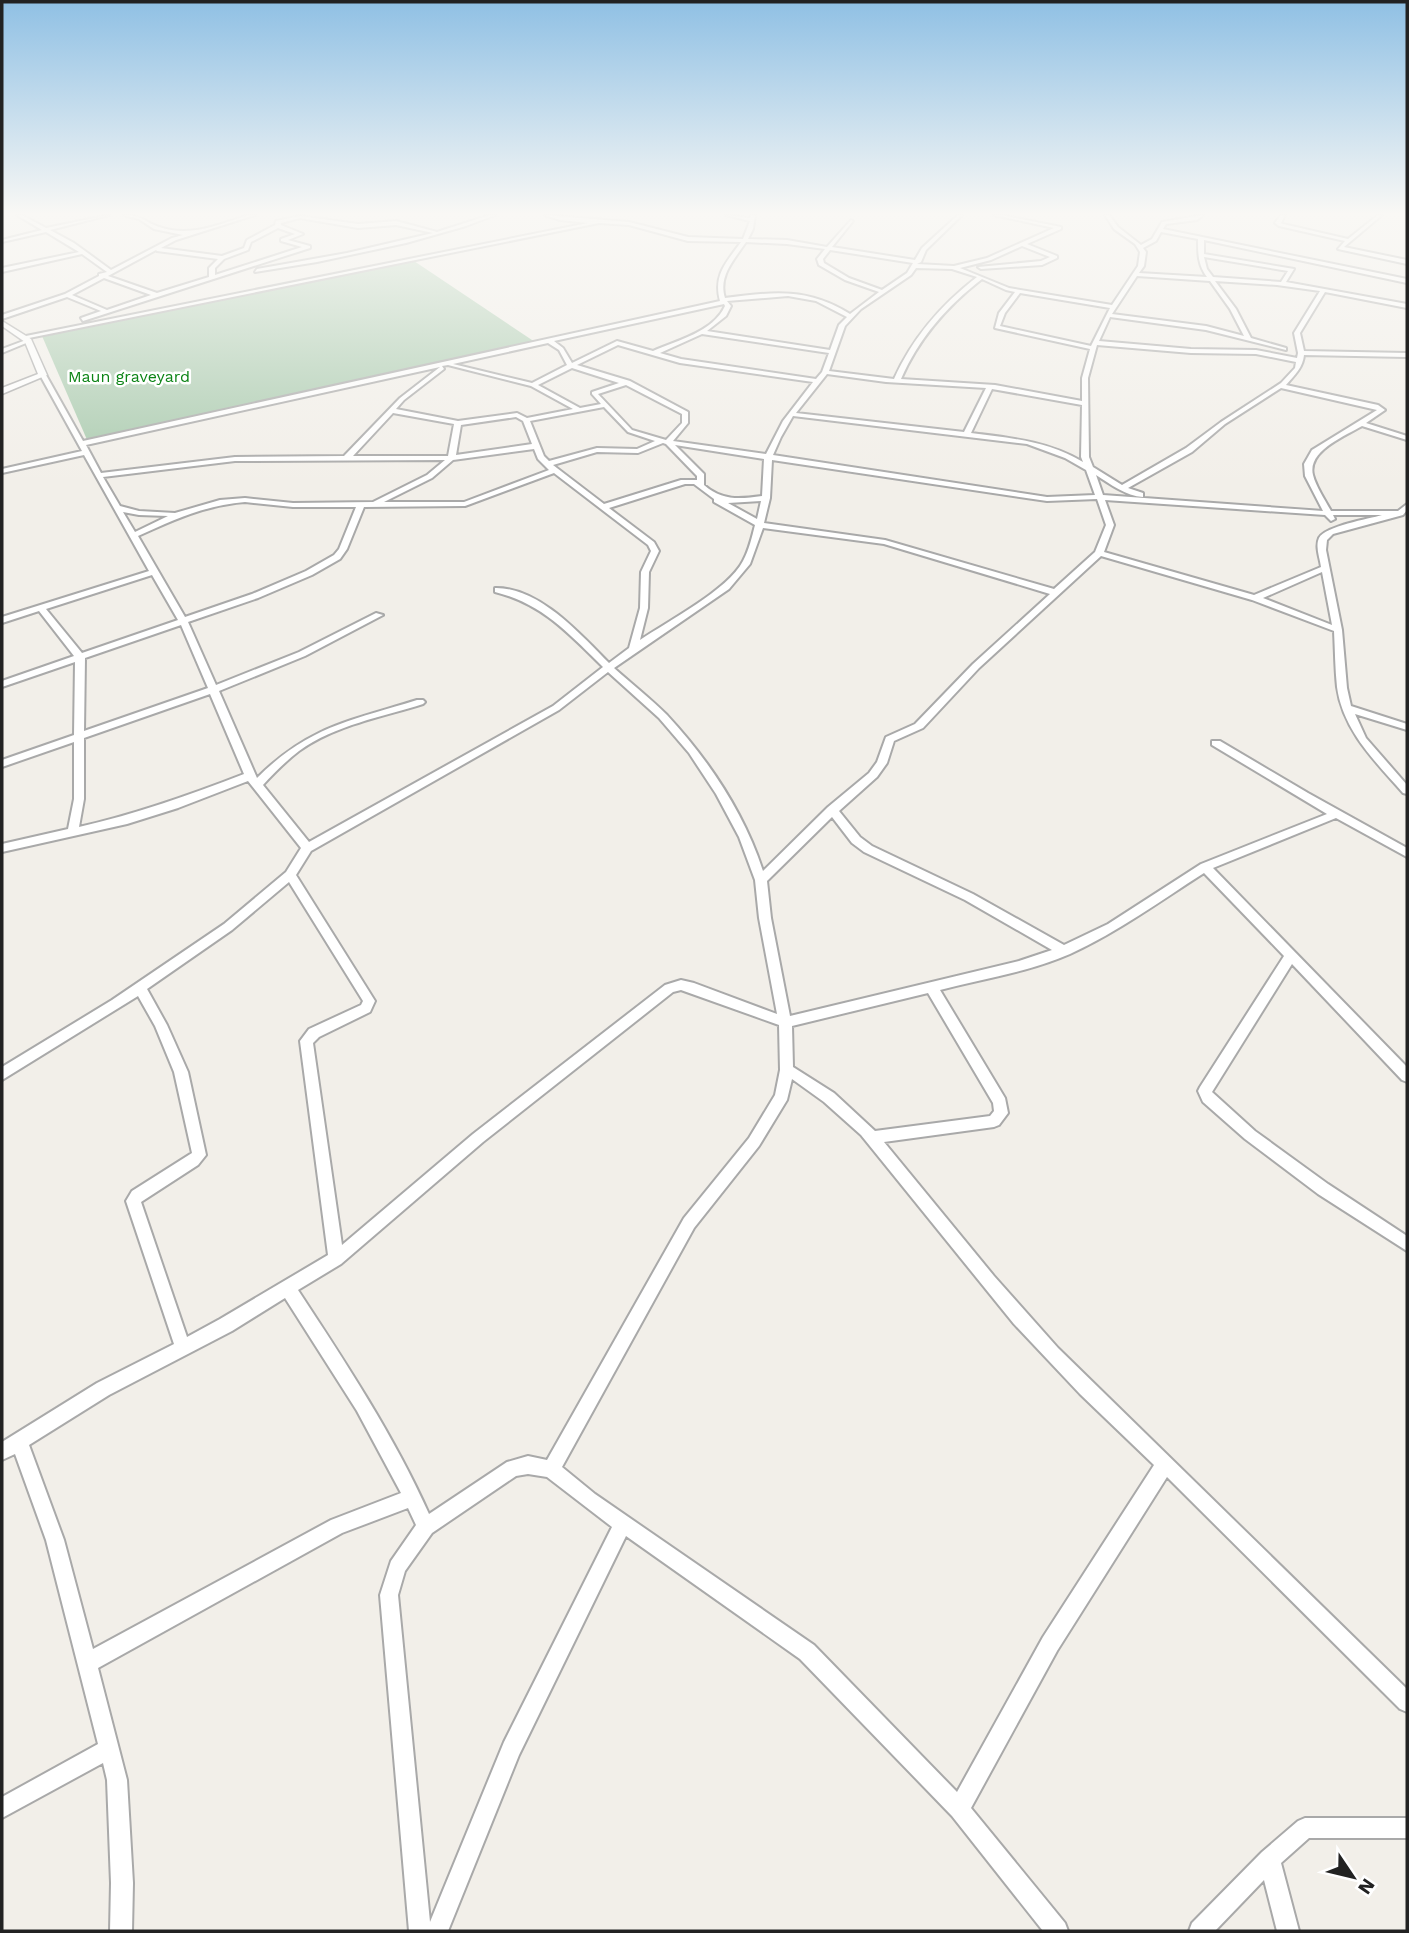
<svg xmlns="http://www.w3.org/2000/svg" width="1409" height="1933" viewBox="0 0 1409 1933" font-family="'Work Sans',sans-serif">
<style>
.cemetery{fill:#aacbaf}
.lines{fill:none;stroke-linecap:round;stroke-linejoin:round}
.minor-casing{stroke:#a9a9a9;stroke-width:4}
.tertiary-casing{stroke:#a9a9a9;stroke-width:3}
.minor{fill:#fff;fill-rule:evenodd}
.tertiary{fill:#fff;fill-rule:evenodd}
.labels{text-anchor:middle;stroke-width:5;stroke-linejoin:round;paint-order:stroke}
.far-park-label{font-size:16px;fill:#0c8416;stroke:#fff}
</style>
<rect width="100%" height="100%" fill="#f2efe9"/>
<path class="cemetery" d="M414,261L538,344L88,442L42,336Z"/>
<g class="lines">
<g class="minor-casing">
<path id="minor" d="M17,215H22L46,228L109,215L50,230L74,243L111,270L172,238L183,235L154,229L139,219L124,215C143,215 144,222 159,227C191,238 219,224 249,215H255L176,240L161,248L222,256L244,248L247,240L275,225L276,221L300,216L358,224L396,221L437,232L490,215H495L466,226L406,243L317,262L255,272L257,269L347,253L433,233L396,225L358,228L300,218L281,223V225L303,234L288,240L310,246V248L83,321L81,318L101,311L67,297L2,319V315L65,294L99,276V274L107,272L82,254L2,272V268L79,252L46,232L2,242V240L42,230ZM278,228L295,234L281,239V241L302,247L215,275V268L224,259L248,250L251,242ZM156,250L157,251L218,259L209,268V277L157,293L108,276ZM104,278L151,295L107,310L72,295Z
M545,215L629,222L688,237L743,239L750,221L726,215L750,218L751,215H755L753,229L748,239L787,240L827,247L851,220L853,221L832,247L915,260L922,248L958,215H962L926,250L921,262L917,264L954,266L987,258L1054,228L994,215H1001L1061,227V229L1027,244L1057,256V258L1042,265L981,269L978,267L1041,261L1050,257L1022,246L991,260L960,268L1009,288L1112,305L1138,266L1140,252L1135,244L1114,229L1105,215H1109L1118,227L1141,245L1152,239L1162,222L1203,215L1197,220L1166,224L1163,229L1407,279V283L1204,240V254L1294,269L1286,282L1407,304V308L1325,292L1300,333L1304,351L1407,353V357L1304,355C1303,367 1295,375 1286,385L1378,405L1385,410L1366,423L1407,436V440L1362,426C1345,436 1307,451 1313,475C1316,487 1325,500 1331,511H1398L1407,504V510L1403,515L1333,534L1327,540L1326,550L1342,630L1347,688L1351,706L1407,724V730L1355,714L1366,738L1407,785V794L1403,793C1376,762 1343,731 1337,687C1335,669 1335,650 1334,631L1252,600L1101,556L979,668L923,728L894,741L887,763L877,777L839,811L860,837L872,846L973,894L1064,945L1108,924L1201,864L1327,814L1212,745V741H1220L1308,793L1407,848V857L1336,818L1213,868L1407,1067V1082L1402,1080L1292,964L1212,1092L1255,1131L1328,1184L1407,1236V1251L1318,1194L1245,1139L1203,1102L1198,1091L1200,1087L1284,956L1204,873C1160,901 1118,932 1070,954C1029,972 983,979 940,990L1005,1098L1008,1113L999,1125L994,1127L884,1142L994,1276L1058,1348L1407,1689V1712L1400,1709L1167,1477L1057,1651L971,1808L1065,1923L1068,1931H1043L952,1816L800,1659L626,1536L519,1755L448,1931H409L380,1595L391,1561L416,1525L408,1508L342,1533L98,1668L127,1780L133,1883L132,1931H110L111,1883L107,1780L103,1763L2,1818V1797L98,1744L46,1540L15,1454L2,1460V1442L97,1383L174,1344L126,1201L132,1191L192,1153L174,1072L155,1026L138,996L2,1080V1067L112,1000L224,924L286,872L301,848L248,781L178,808L127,824L2,852V844L68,829L74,799V742L2,767V760L74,735L75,662L2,687V681L74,656L39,611L2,623V617L149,571L84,455L2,473V469L82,451L40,375L43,373L46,375L83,441L720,301C713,275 726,263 741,242L688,241L629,225L599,223L24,339L21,337L588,223L560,220ZM1161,232L1198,239C1198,254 1198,265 1207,277L1139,273L1144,266L1146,252L1143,248L1156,241ZM746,242L787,244L825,249L817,259L819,265L845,280L879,292L850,314C807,287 773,292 725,298C718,276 734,260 746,242ZM830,250L913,263L907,273L882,290L849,278L824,263L823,259ZM1204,257L1288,271L1281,282L1213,277L1207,269ZM916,268L952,269L977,277C941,305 913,337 894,379L829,371L845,326L861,309L911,275ZM1137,276L1210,281L1230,309L1244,336L1206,326L1112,314ZM982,279L1006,290L1015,292L999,313L995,328L1090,349L1082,378V401L995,385L901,379C919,338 946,307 982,279ZM1215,281L1277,285L1320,291L1294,333L1298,353L1297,358L1256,350L1191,349L1099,341L1110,317L1206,330L1286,350V348L1251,338L1236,309ZM1020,293L1110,308L1091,346L1000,326L1005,313ZM788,296L816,301L847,317L839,325L830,350L707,331L726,316L731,306L727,301ZM724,304L725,306C713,332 678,340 653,351L617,341L572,363L563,348L554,341ZM702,334L829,353L822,372L816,379L681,359L660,353ZM548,343L559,350L567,365L532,383L453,364ZM618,345L680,363L813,382L783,421L766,454L673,441L688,423V412L630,381L577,365ZM1097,345L1191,353L1256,354L1296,362L1295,368L1281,383L1221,422L1186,448L1122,485L1093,467L1089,457L1088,378ZM448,365L531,386L573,409L527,418L517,413L458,421L396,409L404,400L444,369L442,366ZM440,367L400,398L344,456L235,457L101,473L86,445ZM572,368L619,383L592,392V394L601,404L580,408L538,385ZM827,374L886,382L986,388L964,432L796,413ZM626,385L682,414V423L666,440L632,430L598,394ZM1281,388L1377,410L1312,450L1304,464L1305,476L1323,511L1103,495L1096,475C1110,484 1126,496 1143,497V493L1128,488L1192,452L1225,424ZM992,389L1082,405L1081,457L1083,462C1048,441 1010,438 971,433ZM604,407L628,432L655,441L637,449L597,448L549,461L544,456L530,421ZM393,413L454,424L448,456H353ZM793,416L1027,444L1065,458L1086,470L1095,495L1047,497L773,455L781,437ZM516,417L523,421L532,444L456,455L461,425ZM663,443L666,444L697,476V480H681L604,504L553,465L597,452L638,453ZM675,445L764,459L762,496C740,499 722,501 704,485V474ZM534,449L538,459L549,470L464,502H384L432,478L453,460ZM445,460L427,475L373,502L293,503L245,498L220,500L175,513L139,511L120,506L103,477L235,461ZM772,460L1047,501L1097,499L1106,525L1095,552L1054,589L885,540L764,523L770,498ZM554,473L648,545L651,551L641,572L640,608L629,648L609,663C580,634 539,587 495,588V592C543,604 569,634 603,667L553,706L309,842L263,785C274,773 286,761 299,751C335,725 382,717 423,704L425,702L423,700H417C350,721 309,726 257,778L219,691L305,656L383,615L376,613L299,652L216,685L188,622L258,598L312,575L340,559L347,549L364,507L465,506ZM685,484H694L714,499V502L755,525C752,537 749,550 743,561C728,590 668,621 640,640L648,608L649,572L659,551L654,542L609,508ZM1105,500L1325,515L1331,521L1335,519L1333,515H1382C1369,519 1325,526 1319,538C1315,547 1320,558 1321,567L1254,595L1104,552L1114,525ZM761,501L757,519L728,503ZM245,502L293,507H356L339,549L334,555L306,571L252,594L185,617L138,536C173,520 206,505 245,502ZM123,512L139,515L168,516L135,532ZM763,528L884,544L1050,594L973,664L915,724L886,737L877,762L869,773L828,807L763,871C744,813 708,759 667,715C650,698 632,684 614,668L729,589L750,564ZM1322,572L1332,625L1263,598ZM152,575L178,620L82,653L46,609ZM181,625L208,688L84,731L85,658ZM608,672L659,718L689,753L716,794L739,837L755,880L759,918L777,1014L694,983L681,980L665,985L473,1134L342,1245L313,1043L319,1037L370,1012L375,1001L296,875L311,851L559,710ZM210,694L244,774C190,795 136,814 79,827L84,799V738ZM832,817L852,843L864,852L965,900L1052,950L1019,961L790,1016L771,918L767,881ZM289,882L363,1001L361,1005L309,1029L300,1041L328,1255L220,1319L187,1337L141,1202L198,1165L206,1155L188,1072L167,1025L147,989L232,930ZM681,990L779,1025L780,1070L775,1095L749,1138L684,1218L547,1460L528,1456L507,1462L429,1514C394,1436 346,1363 298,1290L341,1264L483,1142L673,992ZM928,993L993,1103L994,1111L990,1116L875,1131L834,1093L793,1067L792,1026ZM792,1079L824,1102L861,1135L1014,1324L1080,1394L1154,1465L1043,1637L957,1792L814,1645L595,1494L562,1467L694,1228L759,1146L787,1100ZM285,1298L357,1411L401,1493L331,1520L93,1649L64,1540L29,1445L109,1395L232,1331ZM528,1474L547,1477L612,1527L504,1742L430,1922L398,1595L405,1571L432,1533L516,1476Z
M1281,215H1285L1281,223L1283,224L1348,239L1378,215H1382L1344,247L1407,260V264L1338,249L1345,241L1279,226L1275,223Z
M26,340L31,341L2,353V349Z
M1305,1818H1407V1838H1309L1281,1863L1299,1931H1277L1264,1880L1215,1931H1189L1192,1923L1262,1852L1298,1821Z"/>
</g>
<g class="tertiary-casing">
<path id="tertiary" d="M2,321L31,339L47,375L2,394V388L38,374L25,342L2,326Z"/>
</g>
<use href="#minor" class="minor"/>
<use href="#tertiary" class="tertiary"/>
</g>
<linearGradient id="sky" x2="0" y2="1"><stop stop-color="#8fc0e4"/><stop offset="0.44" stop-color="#f9f8f5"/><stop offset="1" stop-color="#f9f8f5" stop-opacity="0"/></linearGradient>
<rect width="1409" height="485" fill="url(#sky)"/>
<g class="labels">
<g class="far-park-label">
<text x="129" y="382">Maun graveyard</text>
</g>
</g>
<rect width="1409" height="1933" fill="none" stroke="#222222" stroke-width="7"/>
<g transform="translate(1353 1877) rotate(125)" stroke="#ffffff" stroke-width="5" paint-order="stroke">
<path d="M0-5L12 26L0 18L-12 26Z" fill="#222222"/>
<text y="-10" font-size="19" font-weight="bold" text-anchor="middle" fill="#222222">N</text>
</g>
</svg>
